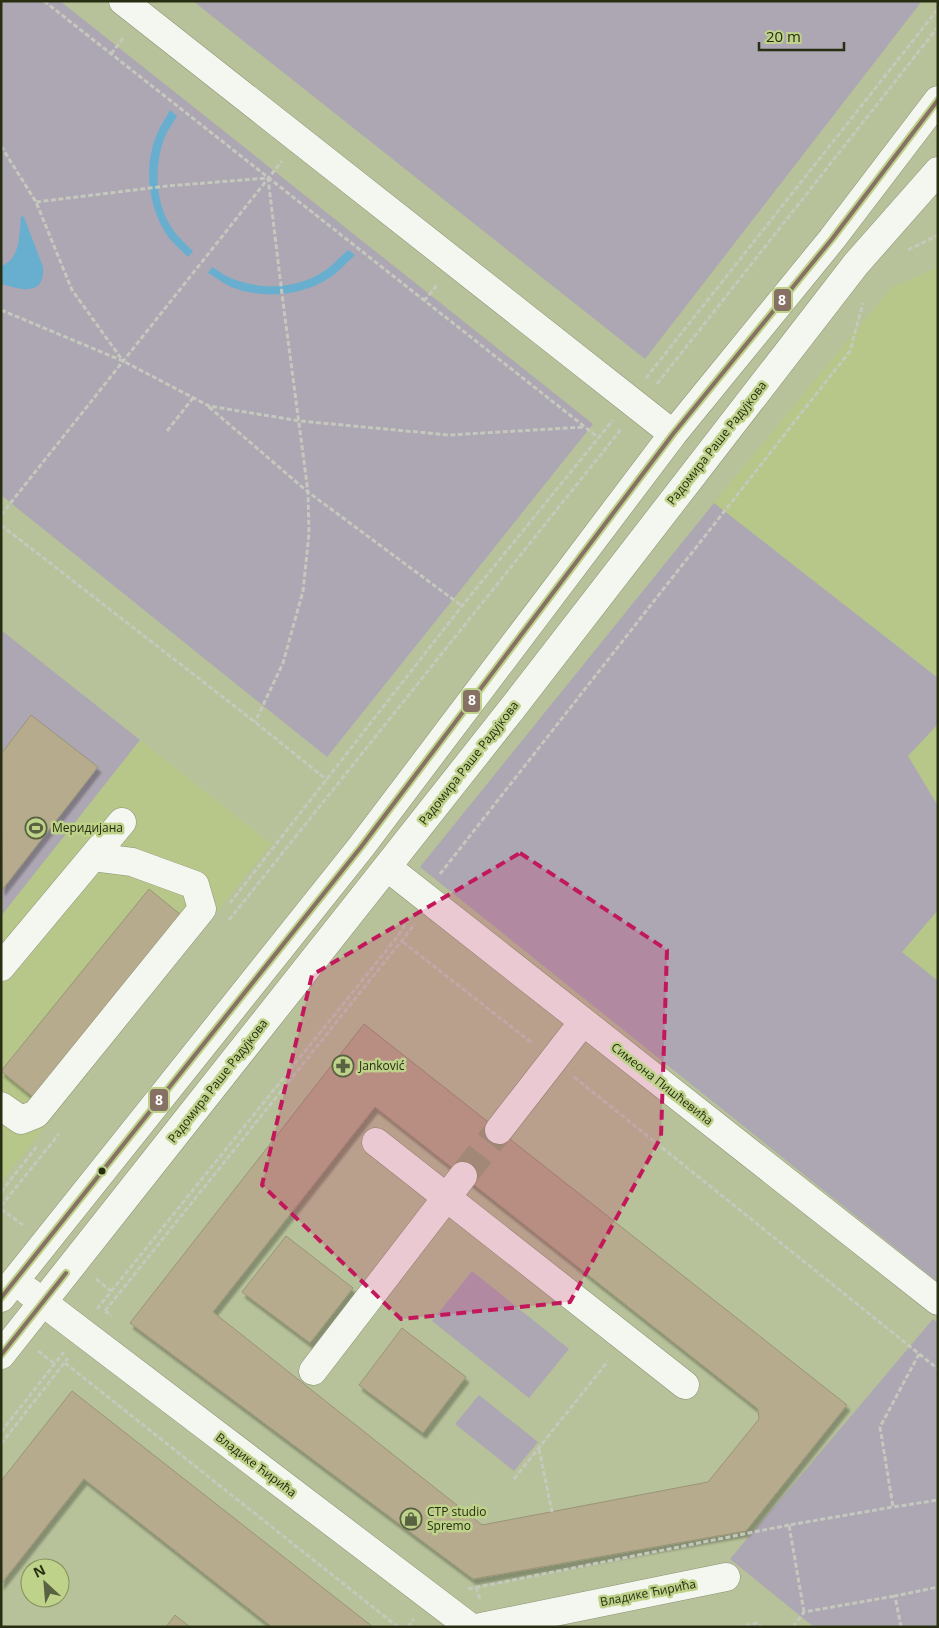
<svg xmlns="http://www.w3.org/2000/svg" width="939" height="1628" viewBox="0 0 939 1628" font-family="'Open Sans',sans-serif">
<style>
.built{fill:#b7c789}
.green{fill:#ada6b3}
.water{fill:#68afcf}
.building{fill:#b6ab8c;stroke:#9a9478;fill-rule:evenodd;filter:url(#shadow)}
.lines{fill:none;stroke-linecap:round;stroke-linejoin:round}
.minor-tunnel{stroke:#9aa47f;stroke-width:28;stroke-dasharray:28 14;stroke-linecap:butt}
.minor-casing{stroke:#8a9273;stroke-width:29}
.path{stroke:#c5c8bc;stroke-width:3;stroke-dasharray:5 2.5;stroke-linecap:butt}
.minor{stroke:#f4f6f0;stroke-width:28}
.bus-1-casing{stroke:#bed28a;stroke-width:8}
.bus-1{stroke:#867164;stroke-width:4}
.marked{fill:#c2185b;fill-opacity:0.2;stroke:#c2185b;stroke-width:4;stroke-dasharray:10 6;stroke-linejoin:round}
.bus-dot{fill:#272e11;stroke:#bed28a;stroke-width:2}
.labels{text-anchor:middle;stroke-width:5;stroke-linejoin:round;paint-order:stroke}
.street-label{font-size:12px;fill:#272e11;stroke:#bed28a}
.poi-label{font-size:12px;fill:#272e11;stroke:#bed28a;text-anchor:start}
.line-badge{stroke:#bed28a;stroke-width:2}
.badge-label{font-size:14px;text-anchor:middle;font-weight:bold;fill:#fff}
</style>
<defs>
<filter id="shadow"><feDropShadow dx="3" dy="5.5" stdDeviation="1" flood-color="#0004"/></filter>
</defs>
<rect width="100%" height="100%" fill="#b7c29a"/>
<path class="built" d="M938,267V678L714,503L891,288Z
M938,724V806L908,756Z
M140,740L271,844L1,1182V916Z
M938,910V981L902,952Z"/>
<path class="green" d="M1,1H60L593,424L327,757L1,495Z
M193,1H922L645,359Z
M714,503L938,678V724L908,756L938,806V910L902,952L938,981V1282L420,867Z
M1,630L140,740L1,916Z
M472,1271L569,1349L529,1398L432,1321Z
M933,1319L938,1323V1627H814L730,1559Z
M479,1395L538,1442L514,1471L455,1424Z"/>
<path class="water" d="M170,110L177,116C173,123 167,131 164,139C153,170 155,209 177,235C182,240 187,246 193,251L188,257C182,251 175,245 169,238C148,209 143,167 157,134C160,126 166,118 170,110Z
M21,216L24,217L43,267C45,298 20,289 1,284V266C21,259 19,234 21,216Z
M348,250L355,255C348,261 342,268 335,274C306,296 265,300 231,287C223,283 215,277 208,273L212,267C220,272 228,278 236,280C267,291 305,288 331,266C337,261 342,255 348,250Z"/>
<path class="building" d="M31,715L98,767L2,890L1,754Z
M149,889L181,915L33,1097L1,1071Z
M364,1024L847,1405L746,1531L473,1579L130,1323ZM375,1107L758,1409L759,1419L708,1482L482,1525L213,1312Z
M286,1236L353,1288L310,1343L242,1292Z
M402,1328L466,1377L423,1433L359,1385Z
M72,1391L373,1627H272L84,1479L1,1584V1481Z
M175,1615L190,1627H166Z"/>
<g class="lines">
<path class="minor-tunnel" d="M463,1176L499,1130"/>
<g class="minor-casing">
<path id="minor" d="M123,1L673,434
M387,867L938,1301
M1,967L122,822
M1,1106L21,1120L36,1114L202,909L195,885L132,862L93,857
M499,1130L583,1022
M376,1142L685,1385
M28,1291L470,1627
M1,1298L361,847L673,434L832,239L938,100
M1,1355L511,710L856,264L938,171
M313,1371L463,1176
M481,1627L726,1577"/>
</g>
<path class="path" d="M44,1L599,438
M111,54L124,37
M1,146L36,202L72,290L123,361
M36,202L167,186L268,178L283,302L308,492L309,534L303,591L283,663L255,722
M908,250L938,235
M424,301L438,284
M1,310L123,361L209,406L300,421L449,435L585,427
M646,378L938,9
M657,384L938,27
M209,407L308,492L462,606
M167,431L193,398
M1,515L282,161
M1,525L255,722L327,780
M440,874L850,351L863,303
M230,903L462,606L613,420
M229,920L622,428
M403,942L532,1043
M574,1077L938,1369
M1,1192L38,1145
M1,1206L59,1134
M1,1209L23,1225
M96,1279L111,1291
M97,1309L398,936L408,920
M105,1311L112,1316
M105,1311L415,924
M38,1351L55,1364
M919,1354L880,1427L893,1507L938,1500
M65,1363L398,1627
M1,1432L64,1352
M1,1444L68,1358
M539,1449L552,1512
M514,1479L608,1361
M476,1587L480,1599
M468,1589L789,1525
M804,1612L789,1525L893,1507
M408,1627L414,1619
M738,1627L757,1623L761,1627
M793,1627L804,1612L895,1596
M901,1627L895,1596L938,1587"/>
<use href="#minor" class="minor"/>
<g class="bus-1-casing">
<path id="bus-1" d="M1,1298L361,847L673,434L832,239L938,100
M1,1355L66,1273"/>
</g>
<use href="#bus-1" class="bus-1"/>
</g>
<path class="marked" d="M520,853L667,950L661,1137L570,1302L401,1319L262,1185L312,975Z"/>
<defs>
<g id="stadium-ring" transform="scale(1.125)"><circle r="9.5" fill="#bed28a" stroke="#596241" stroke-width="1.5"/><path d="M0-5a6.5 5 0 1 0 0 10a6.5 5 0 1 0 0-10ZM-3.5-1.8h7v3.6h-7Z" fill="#596241"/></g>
<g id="pharmacy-ring" transform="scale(1.125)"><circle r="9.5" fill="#bed28a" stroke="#596241" stroke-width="1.5"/><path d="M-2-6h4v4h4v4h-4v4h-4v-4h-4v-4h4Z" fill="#596241"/></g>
<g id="shop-ring" transform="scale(1.125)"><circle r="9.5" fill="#bed28a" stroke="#596241" stroke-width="1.5"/><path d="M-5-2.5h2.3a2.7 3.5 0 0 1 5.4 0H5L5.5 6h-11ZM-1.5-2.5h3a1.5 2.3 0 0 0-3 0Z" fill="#596241"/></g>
</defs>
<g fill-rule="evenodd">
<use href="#stadium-ring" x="36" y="828"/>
<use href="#pharmacy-ring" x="343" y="1066"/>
<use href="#shop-ring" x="411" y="1519"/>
</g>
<circle class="bus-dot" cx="102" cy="1171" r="4.5"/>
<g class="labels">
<g class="street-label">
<text transform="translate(717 443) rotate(-52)" y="4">Радомира Раше Радујкова</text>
<text transform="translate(469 763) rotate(-52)" y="4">Радомира Раше Радујкова</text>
<text transform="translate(218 1081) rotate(-52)" y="4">Радомира Раше Радујкова</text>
<text transform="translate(662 1084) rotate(38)" y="4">Симеона Пишћевића</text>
<text transform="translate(256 1465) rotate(37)" y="4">Владике Ћирића</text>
<text transform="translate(648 1593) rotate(-11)" y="4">Владике Ћирића</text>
</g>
<g class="poi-label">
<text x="52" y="832">Меридијана</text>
<text x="359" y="1070">Janković</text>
<text x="427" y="1516">CTP studio<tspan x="427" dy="14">Spremo</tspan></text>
</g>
</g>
<g class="line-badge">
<rect x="773" y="288" width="19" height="24" rx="5" fill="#867164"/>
<rect x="462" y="689" width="19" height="24" rx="5" fill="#867164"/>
<rect x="149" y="1088" width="20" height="24" rx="5" fill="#867164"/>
</g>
<g class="badge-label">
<text x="782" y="305">8</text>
<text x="472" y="705">8</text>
<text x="159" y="1105">8</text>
</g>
<rect width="939" height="1628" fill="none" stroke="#272e11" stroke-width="5"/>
<g transform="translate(45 1583) rotate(334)"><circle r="24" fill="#bed28a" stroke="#82905a"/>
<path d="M0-4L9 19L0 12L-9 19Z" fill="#596241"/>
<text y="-8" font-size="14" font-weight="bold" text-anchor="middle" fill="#272e11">N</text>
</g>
<path d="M759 42v8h85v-8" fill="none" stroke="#272e11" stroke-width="2.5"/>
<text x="766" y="42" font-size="15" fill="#272e11" stroke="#bed28a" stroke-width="4" paint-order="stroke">20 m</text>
</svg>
